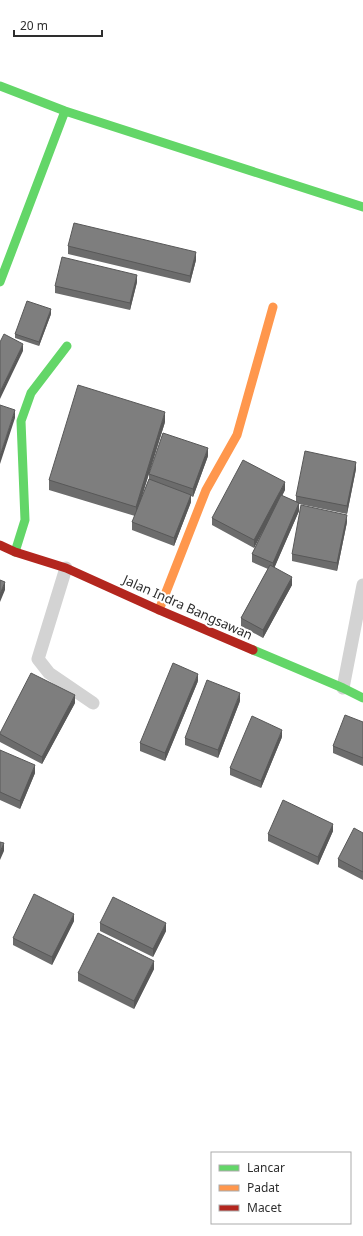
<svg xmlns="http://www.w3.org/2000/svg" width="363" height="1236" viewBox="0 0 363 1236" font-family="'Noto Sans',sans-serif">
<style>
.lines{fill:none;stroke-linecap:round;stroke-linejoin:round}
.lane{stroke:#d3d3d3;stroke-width:13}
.fast{stroke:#63d668;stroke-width:9}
.slow{stroke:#ff974d;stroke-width:9}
.jam{stroke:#b3261e;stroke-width:9}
.wall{fill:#6c6c6c}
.shaded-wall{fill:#585858}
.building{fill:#7e7e7e;stroke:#585858}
.labels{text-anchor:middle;stroke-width:4;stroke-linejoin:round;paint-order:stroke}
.street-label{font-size:13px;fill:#2e2e2e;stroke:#fff}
</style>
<rect width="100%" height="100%" fill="#fff"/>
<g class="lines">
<path class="lane" d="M66,568L38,659L49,673L93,703
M343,688L363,585"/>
<path class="fast" d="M0,86L65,111L363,207
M0,282L65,111
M15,552L25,520L21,421L31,393L67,346
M253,650L343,688L363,698"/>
<path class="slow" d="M159,610L206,490L237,435L273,307"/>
<path class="jam" d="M0,545L15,552L66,568L159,610L253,650"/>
</g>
<path class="wall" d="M68,246L196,260L190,283L68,254Z
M137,282L130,310L55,293V286Z
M51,314L39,346L15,338V334Z
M165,422L139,505L149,479V474L208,456L193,497L191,496V502L174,546L132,530V522L135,516L49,490V480Z
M356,469L347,514L299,504V511L274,568L292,585L263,638L241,626V618L268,569L252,562V554L267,523L254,548L212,525V518L285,490L282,496L296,502V496Z
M347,522L337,571L292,561V554Z
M198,681L165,761L140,751V743Z
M240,701L218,758L185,745V738Z
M75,703L42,764L0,742V733Z
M363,722V766L333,753V746Z
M282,737L261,788L230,775V768Z
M0,750L35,773L20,809L0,800Z
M333,831L318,865L268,841V834Z
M363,833V880L338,867V859Z
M74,921L52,965L13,945V938Z
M100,923L166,931L153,957L100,931Z
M154,969L134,1009L78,981V973Z"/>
<path class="shaded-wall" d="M196,252V260L190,283V276Z
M137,275V282L130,310V303Z
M51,309V314L39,346V342Z
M23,344V351L0,399V392Z
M15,410V418L0,464V456Z
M165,412V422L136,516V507Z
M208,448V456L193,497V489Z
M356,462V469L347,514V506Z
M285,482V490L254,548V540Z
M191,495V502L174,546V538Z
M299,503V511L273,571V563Z
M347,515V522L337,571V563Z
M292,577V585L263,638V630Z
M5,582V590L0,602V594Z
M198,674V681L165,761V753Z
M240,693V701L218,758V750Z
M75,695V703L42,764V757Z
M282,730V737L261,788V781Z
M35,765V773L20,809V801Z
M333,824V831L318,865V857Z
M4,843V851L0,860V852Z
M74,914V921L52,965V957Z
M166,923V931L153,957V949Z
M154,961V969L134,1009V1001Z"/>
<path class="building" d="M74,223L196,252L190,276L68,246Z
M62,257L137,275L130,303L55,286Z
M27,301L51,309L39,342L15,334Z
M4,334L23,344L0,392V342Z
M78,385L165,412L136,507L49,480Z
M0,405L15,410L0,456Z
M163,433L208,448L193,489L149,474Z
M305,451L356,462L347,506L296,496Z
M243,460L285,482L254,540L212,518Z
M149,479L191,495L174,538L132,522Z
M281,495L299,503L273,563L252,554Z
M301,505L347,515L337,563L292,554Z
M270,565L292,577L263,630L241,618Z
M0,580L5,582L0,594Z
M173,663L198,674L165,753L140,743Z
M31,673L75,695L42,757L0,734V733Z
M207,680L240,693L218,750L185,738Z
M345,715L363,722V758L333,746Z
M252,716L282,730L261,781L230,768Z
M0,750L35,765L20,801L0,792Z
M283,800L333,824L318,857L268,834Z
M354,828L363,833V872L338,859Z
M0,842L4,843L0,852Z
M34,894L74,914L52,957L13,938Z
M113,897L166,923L153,949L100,923Z
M98,933L154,961L134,1001L78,973Z"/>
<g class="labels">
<g class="street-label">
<text transform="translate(188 607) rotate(24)" y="5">Jalan Indra Bangsawan</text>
</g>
</g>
<rect x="211" y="1152" width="140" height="72" fill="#ffffff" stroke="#ababab"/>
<rect x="219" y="1165" width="20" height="6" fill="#63d668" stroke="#ababab"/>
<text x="247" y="1172" font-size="12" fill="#2e2e2e">Lancar</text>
<rect x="219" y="1185" width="20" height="6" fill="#ff974d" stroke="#ababab"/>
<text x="247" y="1192" font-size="12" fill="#2e2e2e">Padat</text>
<rect x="219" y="1205" width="20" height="6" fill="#b3261e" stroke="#ababab"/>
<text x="247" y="1212" font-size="12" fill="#2e2e2e">Macet</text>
<path d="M14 30v6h88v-6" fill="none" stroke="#2e2e2e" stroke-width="2"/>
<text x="20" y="30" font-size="12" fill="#2e2e2e" stroke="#ffffff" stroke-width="3" paint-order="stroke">20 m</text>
</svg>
